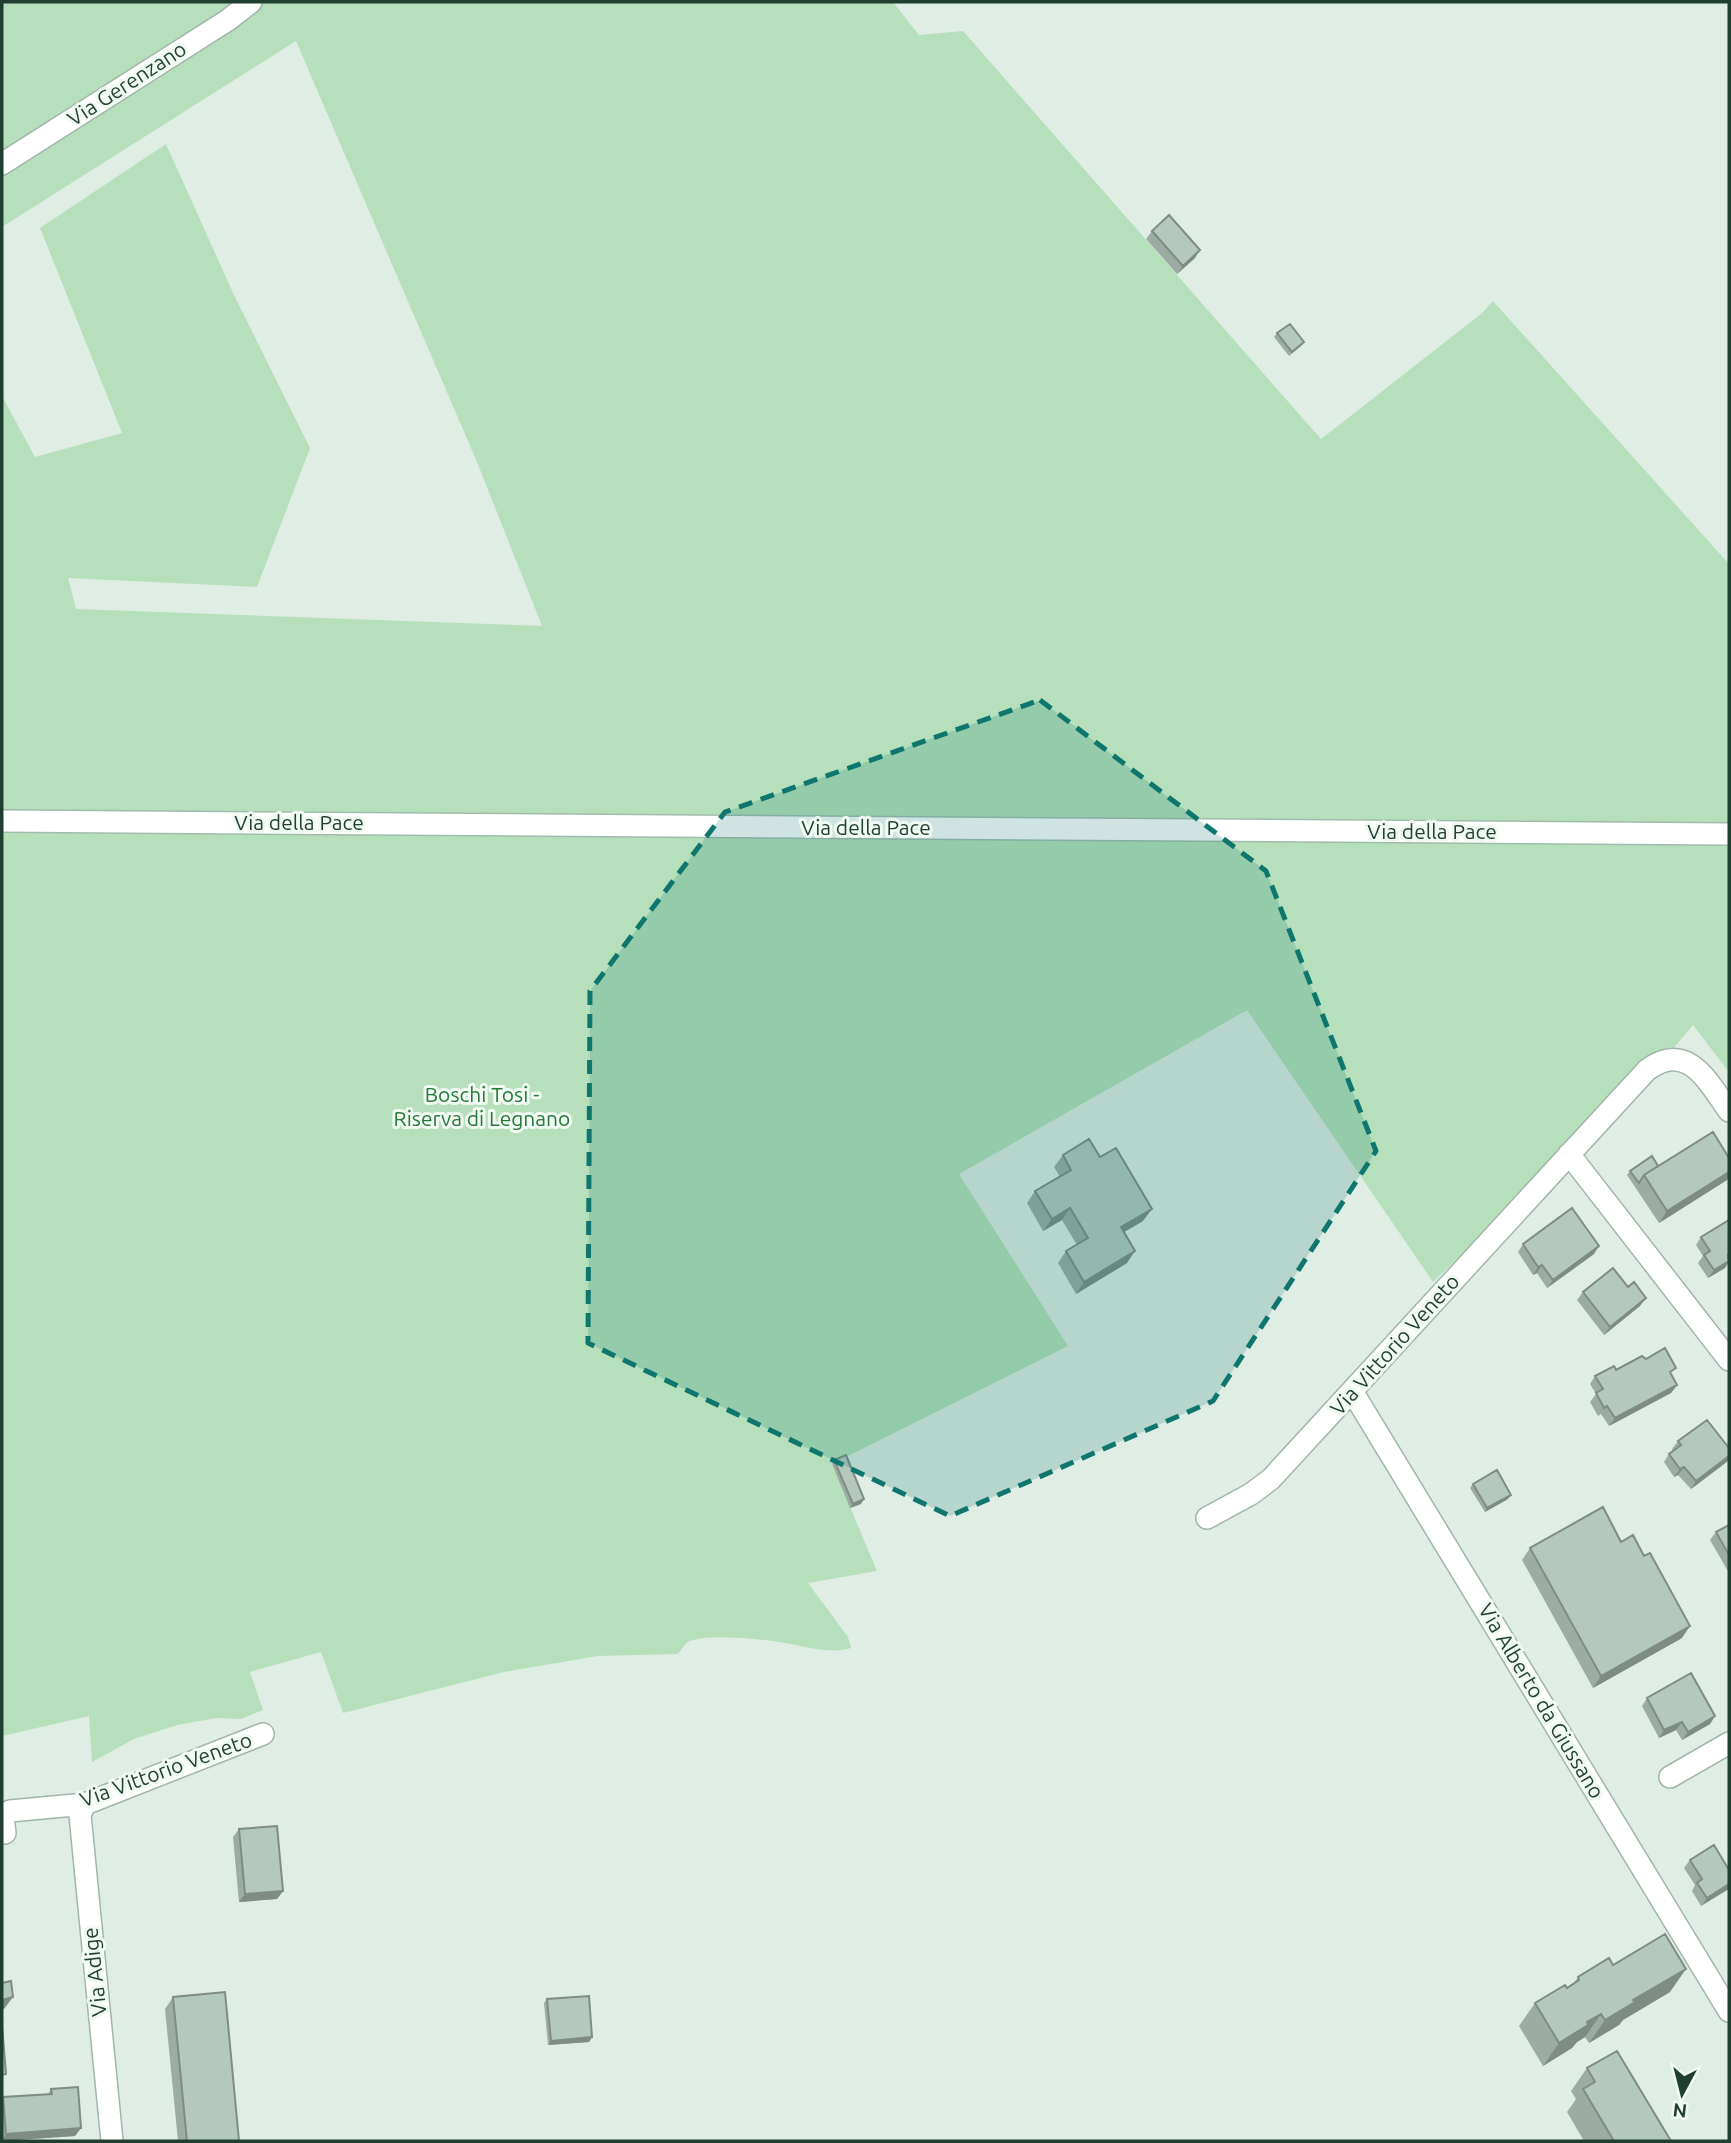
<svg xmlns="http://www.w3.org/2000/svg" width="1731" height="2143" viewBox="0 0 1731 2143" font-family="Ubuntu,sans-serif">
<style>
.green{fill:#b6e0bb}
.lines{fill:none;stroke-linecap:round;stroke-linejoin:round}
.street-casing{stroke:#a2b5ab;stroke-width:24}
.secondary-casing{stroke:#a0bcae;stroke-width:24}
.street{stroke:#fff;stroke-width:21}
.secondary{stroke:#fff;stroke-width:21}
.wall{fill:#9caca3}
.shaded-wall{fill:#7f8c84}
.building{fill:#b5c8bd;stroke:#7f8c84;stroke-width:2}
.marked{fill:#0f766e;fill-opacity:0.2;stroke:#0f766e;stroke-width:5;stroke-dasharray:14 9;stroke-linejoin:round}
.labels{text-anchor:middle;stroke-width:6;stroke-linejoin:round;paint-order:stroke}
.street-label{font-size:21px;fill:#1f3f31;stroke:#f1f9f3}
.park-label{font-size:21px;fill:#257a38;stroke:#f1f9f3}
</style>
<rect width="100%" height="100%" fill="#e0ede5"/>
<path class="green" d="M2,2H893L919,35L963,31L1321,439L1481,314L1493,301L1729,564V1072L1693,1025L1666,1057L1433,1282L1247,1010L959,1174L1068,1346L832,1464L877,1571L808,1583L848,1637L851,1648C831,1654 811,1648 791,1644C769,1640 708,1632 688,1642C684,1645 681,1651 678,1654L598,1656L504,1672L343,1713L321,1652L250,1672L263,1710L241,1719L217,1718L177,1725L134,1739L92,1762L89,1716L2,1736V396L35,457L122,433L40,228L166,144L233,293L310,448L257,587L68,578L76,609L542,626L477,462L296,41L2,227Z"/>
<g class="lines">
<g class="street-casing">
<path id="street" d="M2,164L228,20L251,2
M1569,1154L1729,1360
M1352,1391L1729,2011
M1207,1518L1251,1494L1271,1479L1647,1070C1688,1040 1708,1082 1729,1111
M1670,1777L1729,1743
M85,1804L80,1815L112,2141
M5,1833L3,1818L10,1811L85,1804L263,1734"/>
</g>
<g class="secondary-casing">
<path id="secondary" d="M2,821L1729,834"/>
</g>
<use href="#street" class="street"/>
<use href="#secondary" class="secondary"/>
</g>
<path class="wall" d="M1152,231L1195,258L1177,274L1146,239Z
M1277,333L1301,346L1289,356L1274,337Z
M1063,1155L1100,1157L1143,1221L1124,1232L1127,1263L1076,1294L1058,1263L1066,1251L1077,1245L1062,1220L1043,1231L1027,1203L1035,1191L1060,1177L1054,1167Z
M1658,1166L1727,1180L1659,1223L1627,1175L1630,1171Z
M1729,1220V1262L1725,1268L1708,1278L1698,1263L1703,1256L1696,1245L1701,1237Z
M1523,1244L1594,1254L1547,1288L1537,1273L1533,1275L1518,1252Z
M1628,1287L1640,1306L1604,1335L1577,1300L1583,1292Z
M1646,1359L1671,1375L1677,1385L1671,1393L1609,1426L1601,1414L1598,1416L1590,1402L1596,1394L1590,1384L1595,1376Z
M1678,1441L1728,1461L1691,1489L1678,1475L1674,1477L1664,1462L1669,1454L1673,1451L1672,1449Z
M834,1460L861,1504L850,1508L832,1464Z
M1473,1484L1508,1499L1485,1512L1470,1488Z
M1729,1525V1573L1710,1540L1716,1532Z
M1621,1542L1682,1638L1593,1688L1522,1560L1530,1548Z
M1647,1698L1715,1716L1710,1724L1682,1740L1676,1730L1659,1738L1642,1706Z
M239,1829L283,1891L277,1899L239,1902L233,1837Z
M1690,1860L1729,1870L1701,1906L1692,1891L1695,1885L1684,1868Z
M1613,1965L1670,1992L1623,2020L1619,2025L1589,2043L1585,2037L1577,2042L1572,2048L1543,2066L1519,2026L1535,2003L1567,1988L1573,1984L1578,1977Z
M173,1997L239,2141H178L165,2009Z
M547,1999L592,2037L589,2042L548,2045L544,2003Z
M1587,2068L1671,2141H1584L1567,2112L1576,2099L1571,2091Z
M51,2089L81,2128L75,2136L2,2141V2099L3,2097L48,2094Z"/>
<path class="shaded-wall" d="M1200,250L1195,258L1177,274L1183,266Z
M1729,1172V1177L1727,1180L1659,1223L1667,1211Z
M1070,1208L1062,1220L1043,1231L1052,1219Z
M1152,1209L1143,1221L1112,1239L1121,1227Z
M1599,1246L1594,1254L1547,1288L1553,1280Z
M1135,1251L1127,1263L1076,1294L1084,1282Z
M1729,1261L1725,1268L1708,1278L1714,1270Z
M1542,1265L1537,1273L1533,1275L1538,1267Z
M1646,1298L1640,1306L1604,1335L1610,1327Z
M1677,1385L1671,1393L1609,1426L1615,1418Z
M1729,1456L1728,1461L1691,1489L1696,1481Z
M1684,1467L1678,1475L1674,1477L1680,1469Z
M1511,1495L1508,1499L1485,1512L1487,1508Z
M864,1499L861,1504L850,1508L853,1504Z
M1690,1626L1682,1638L1593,1688L1601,1676Z
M1715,1716L1710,1724L1682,1740L1688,1732Z
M1682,1722L1676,1730L1659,1738L1664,1730Z
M1729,1884V1889L1701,1906L1707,1898Z
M283,1891L277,1899L239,1902L245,1894Z
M1686,1969L1670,1992L1623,2020L1619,2025L1589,2043L1605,2020L1633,2000Z
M13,1997L4,2009L2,2010V2000Z
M1601,2014L1585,2037L1577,2042L1572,2048L1543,2066L1559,2043L1587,2022Z
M592,2037L589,2042L548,2045L551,2041Z
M81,2128L75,2136L2,2141L6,2134Z"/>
<path class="building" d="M1169,215L1200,250L1183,266L1152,231Z
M1290,324L1304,342L1292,352L1277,333Z
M1713,1132L1729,1158V1172L1667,1211L1644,1175Z
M1089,1139L1100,1157L1116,1148L1152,1209L1121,1227L1135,1251L1084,1282L1066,1251L1088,1238L1070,1208L1052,1219L1035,1191L1071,1170L1063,1155Z
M1652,1156L1658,1166L1644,1175L1639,1183L1630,1171Z
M1572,1208L1599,1246L1553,1280L1542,1265L1538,1267L1523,1244Z
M1729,1220V1255H1728L1729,1261L1714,1270L1704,1255L1710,1251L1701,1237Z
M1613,1268L1628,1287L1634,1282L1646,1298L1610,1327L1583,1292Z
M1665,1348L1676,1368L1670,1372L1677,1385L1615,1418L1607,1406L1604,1408L1596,1393L1603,1389L1595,1376L1614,1366L1616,1370L1642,1356L1646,1359Z
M1707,1420L1729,1448V1456L1696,1481L1684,1467L1680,1469L1669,1454L1681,1445L1678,1441Z
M846,1455L864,1499L853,1504L834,1460Z
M1497,1470L1511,1495L1487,1508L1473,1484Z
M1603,1507L1621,1542L1633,1535L1644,1556L1650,1553L1690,1626L1601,1676L1530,1548Z
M1729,1525V1555L1716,1532Z
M1691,1673L1715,1716L1688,1732L1682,1722L1664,1730L1647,1698Z
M277,1826L283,1891L245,1894L239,1829Z
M1714,1845L1729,1870V1884L1707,1898L1697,1883L1702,1879L1690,1860Z
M1665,1934L1686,1969L1633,2000L1635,2002L1605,2020L1601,2014L1587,2022L1588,2025L1559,2043L1535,2003L1565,1985L1567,1988L1579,1980L1578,1977L1609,1958L1613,1965Z
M2,1978V1983L11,1981L13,1997L2,2000Z
M225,1992L239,2141H187L173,1997Z
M589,1996L592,2037L551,2041L547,1999Z
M2,2025L6,2074L2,2075Z
M1617,2051L1671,2141H1614L1583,2089L1595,2082L1587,2068Z
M78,2087L81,2128L6,2134L3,2097L52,2094L51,2089Z"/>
<path class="marked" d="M1040,700L1266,871L1376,1151L1213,1401L950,1516L588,1343L590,991L725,812Z"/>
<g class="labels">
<g class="street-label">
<text transform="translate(127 84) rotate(-33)" y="7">Via Gerenzano</text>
<text x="299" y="830">Via della Pace</text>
<text x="866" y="835">Via della Pace</text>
<text x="1432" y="839">Via della Pace</text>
<text transform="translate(1395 1345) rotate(-48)" y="7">Via Vittorio Veneto</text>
<text transform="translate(1541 1701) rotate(59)" y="7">Via Alberto da Giussano</text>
<text transform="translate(166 1770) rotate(-20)" y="7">Via Vittorio Veneto</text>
<text transform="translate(95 1972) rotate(-96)" y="7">Via Adige</text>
</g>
<g class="park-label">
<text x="482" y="1102">Boschi Tosi -<tspan x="482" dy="24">Riserva di Legnano</tspan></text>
</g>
</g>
<rect width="1731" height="2143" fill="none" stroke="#1f3f31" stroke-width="7"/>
<g transform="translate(1682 2094) rotate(187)" stroke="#f1f9f3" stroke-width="5" paint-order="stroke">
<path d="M0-5L12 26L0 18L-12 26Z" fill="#1f3f31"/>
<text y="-10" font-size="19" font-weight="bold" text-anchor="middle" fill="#1f3f31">N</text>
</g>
</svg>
